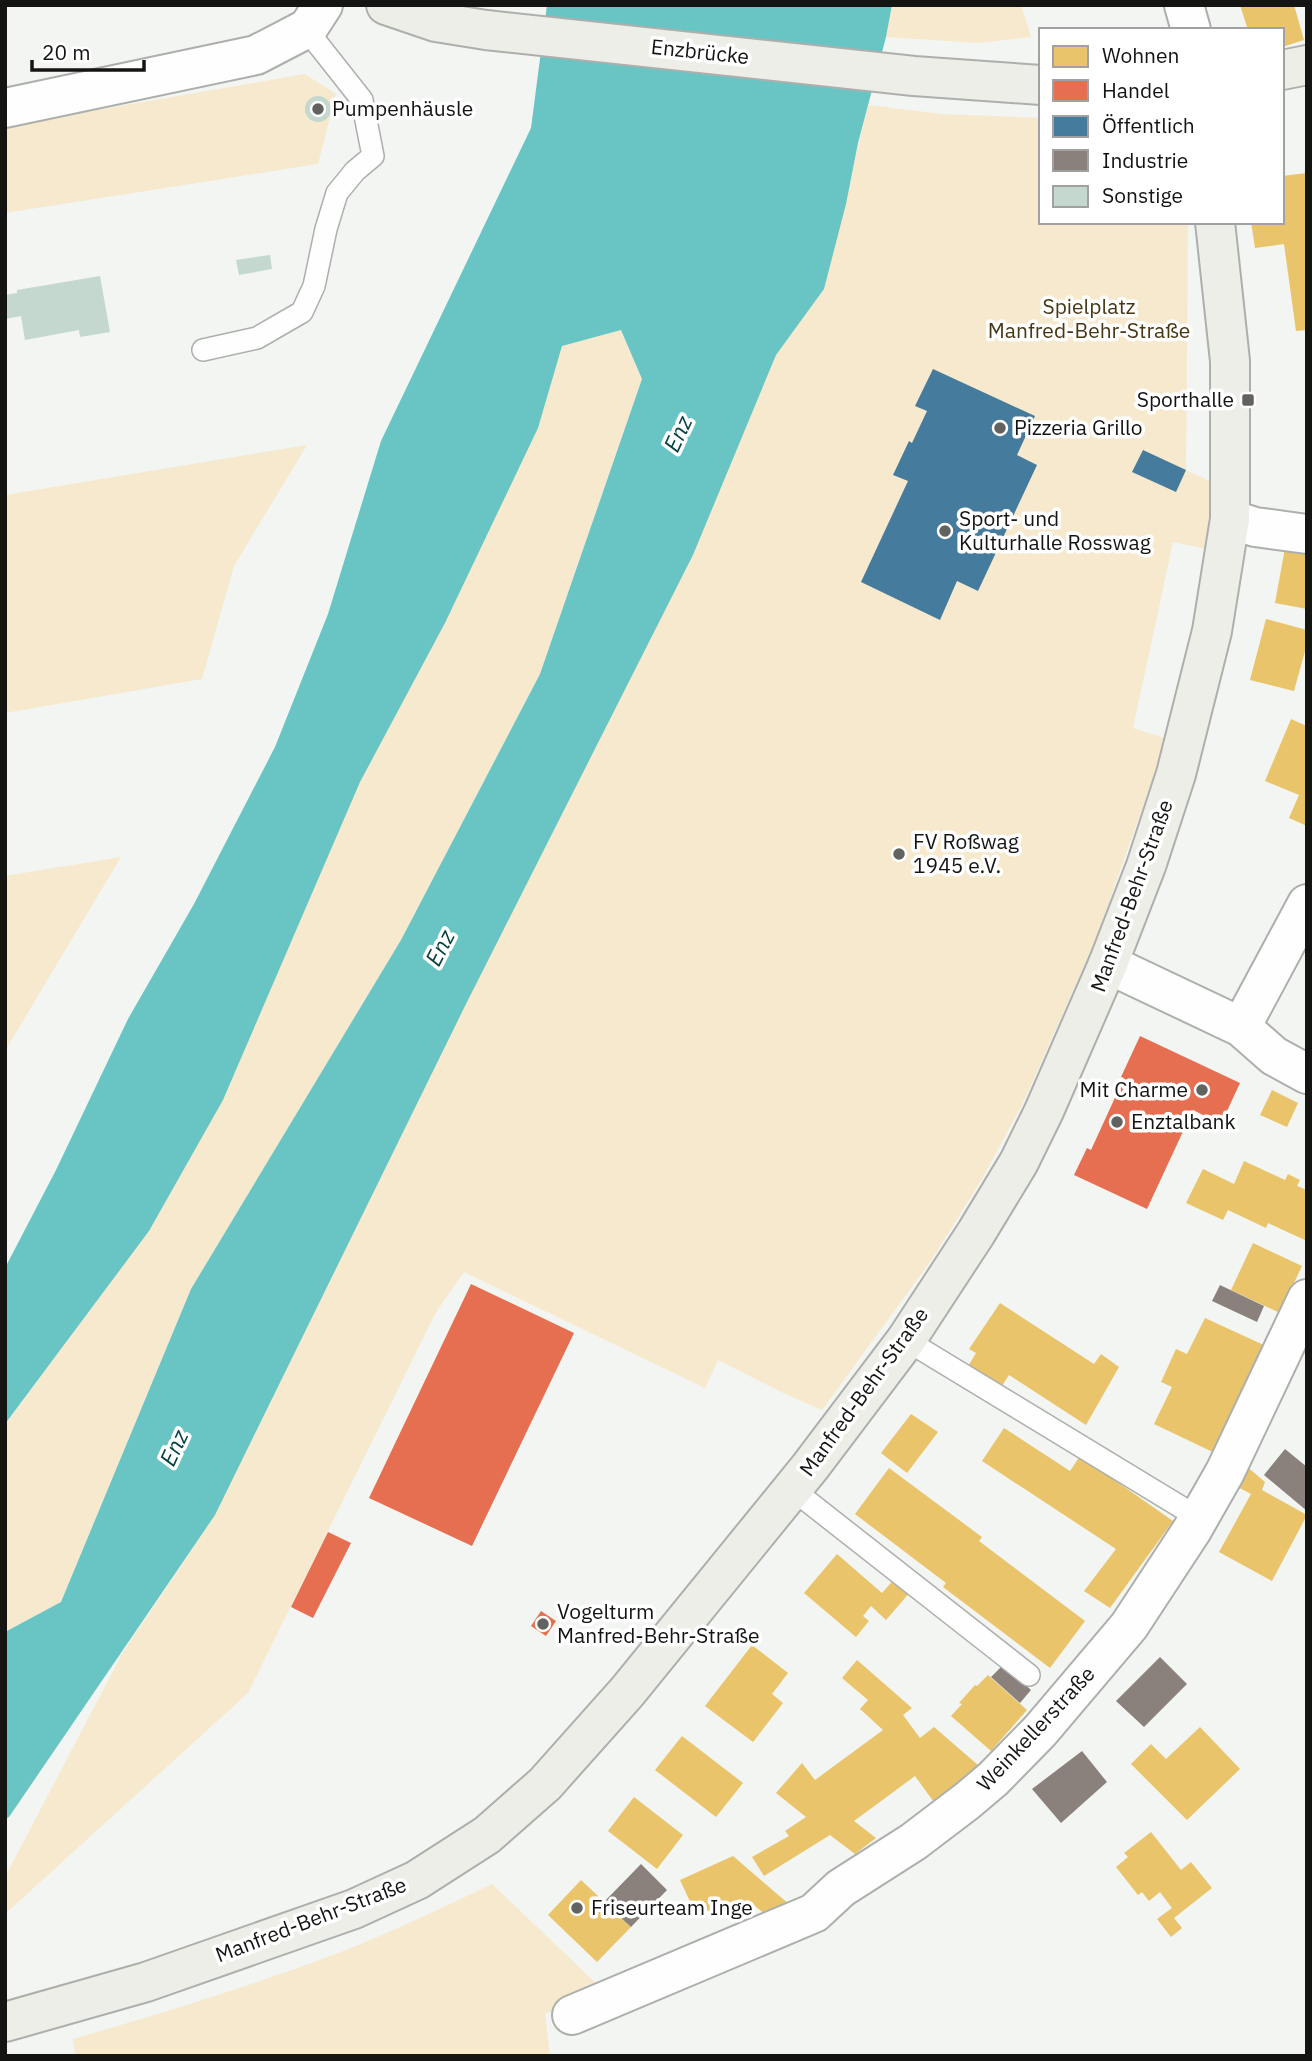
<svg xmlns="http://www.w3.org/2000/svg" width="1312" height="2061" viewBox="0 0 1312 2061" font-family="'IBM Plex Sans',sans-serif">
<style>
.green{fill:#f6e9cd}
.water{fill:#69c4c4}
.homes{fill:#e9c46a}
.shops{fill:#e76f51}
.public{fill:#457b9d}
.industry{fill:#8a817c}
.building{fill:#c4d8d0}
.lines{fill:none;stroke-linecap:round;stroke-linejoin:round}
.lane-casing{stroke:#adafac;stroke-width:24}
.street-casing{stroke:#adafac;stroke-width:42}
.secondary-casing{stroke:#adafac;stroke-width:42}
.lane{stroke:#fdfefd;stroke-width:21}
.street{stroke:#fdfefd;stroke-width:38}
.secondary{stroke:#eeeee9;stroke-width:38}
.poi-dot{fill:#626361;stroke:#fff;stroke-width:2.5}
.labels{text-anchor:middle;stroke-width:7;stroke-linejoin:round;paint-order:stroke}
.street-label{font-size:21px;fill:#141513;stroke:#fff}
.poi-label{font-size:21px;fill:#141513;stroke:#fff;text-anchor:start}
.park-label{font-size:21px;fill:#473614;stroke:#fff}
.water-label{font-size:23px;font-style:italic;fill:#074041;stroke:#fff}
</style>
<rect width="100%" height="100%" fill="#f2f5f1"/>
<path class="green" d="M892,5H1021L1031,37L979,43L886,37Z
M305,74L336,94L318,164L5,213V126Z
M868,105L942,114L1041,118V222H1188L1186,470L1212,482L1206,549L1173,542L1133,728L1167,739L1095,941L1023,1103L982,1179L930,1262L822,1410L781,1392L718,1360L705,1388L464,1272L436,1312L248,1693L5,1914V1877L122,1654L215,1515L466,1004L693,555L776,355L824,289Z
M621,330L642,379L540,674L401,940L191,1289L61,1602L5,1632V1425L149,1231L223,1100L360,782L445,623L538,428L562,346Z
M307,445L234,566L202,679L5,713V495Z
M121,857L5,1051V876Z
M492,1884L603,1990L545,2014L550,2056H75L73,2039C163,2013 254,1985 341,1952C392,1932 442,1908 492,1884Z"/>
<path class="water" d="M547,5H892L886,37L858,143L846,204L824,289L776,355L693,555L466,1004L215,1515L9,1817L5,1819V1632L61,1602L191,1289L401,940L540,674L642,379L621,330L562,346L538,428L445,623L360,782L223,1100L149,1231L5,1424V1268L56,1170L128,1019L194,904L275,747L328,614L381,441L531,128Z"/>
<path class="homes" d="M1240,5H1294L1304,40L1282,47V30H1248Z
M1307,173V330L1296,331L1284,244L1255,248L1251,222H1282V176Z
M1285,548L1307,553V609L1275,603Z
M1266,619L1307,630V644L1294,691L1250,680Z
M1291,719L1307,726V826L1289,818L1299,795L1265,781Z
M1272,1090L1298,1103L1287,1127L1260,1115Z
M1244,1161L1285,1180L1288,1174L1300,1180L1297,1186L1307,1190V1241L1268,1223L1266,1228L1228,1210L1223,1220L1186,1203L1203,1169L1234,1184Z
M1253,1243L1302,1266L1280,1313L1231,1290Z
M1000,1303L1094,1364L1101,1354L1119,1367L1086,1425L1009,1375L1000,1389L967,1368L976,1353L969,1349Z
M1205,1318L1268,1347L1217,1454L1154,1424L1172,1387L1161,1382L1176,1349L1187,1354Z
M911,1414L938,1432L907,1473L881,1453Z
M1004,1428L1070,1471L1080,1456L1173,1521L1110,1608L1084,1591L1116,1549L982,1461Z
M1245,1465L1265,1482L1262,1490L1307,1515L1272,1581L1219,1552L1251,1494L1234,1485Z
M889,1468L982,1537L979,1541L1085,1621L1050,1668L943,1587L946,1583L855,1514Z
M837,1554L882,1593L896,1577L911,1591L886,1620L871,1606L863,1616L869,1621L856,1637L804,1593Z
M752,1645L788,1673L772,1694L783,1703L753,1742L705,1706Z
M857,1660L912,1708L903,1715L920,1738L934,1727L978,1765L936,1805L915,1776L854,1821L876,1838L855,1854L830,1835L764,1876L752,1857L789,1836L785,1831L806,1817L776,1793L802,1763L815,1780L883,1730L860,1709L868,1700L842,1678Z
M988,1675L1027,1710L991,1751L951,1716L962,1704L959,1703L975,1685L977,1686Z
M1200,1727L1240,1769L1187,1820L1131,1764L1151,1744L1166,1759Z
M682,1736L743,1783L716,1817L655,1770Z
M634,1797L683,1835L657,1869L608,1831Z
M1151,1832L1181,1870L1191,1862L1212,1888L1174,1918L1182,1928L1171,1937L1157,1919L1172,1908L1160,1892L1149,1901L1142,1892L1138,1895L1116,1867L1128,1857L1124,1853Z
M733,1856L790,1905L767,1916L748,1900L711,1917L705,1905L694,1910L680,1880Z
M581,1880L631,1927L597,1962L548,1915Z"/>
<path class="shops" d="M1140,1036L1240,1083L1221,1124L1193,1110L1147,1209L1074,1175L1087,1148L1091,1150L1124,1078L1121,1077Z
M471,1284L574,1333L472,1546L369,1498Z
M328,1532L351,1543L313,1618L291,1607Z
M541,1611L556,1621L546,1636L531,1626Z"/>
<path class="public" d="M933,369L1035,416L1017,455L1037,465L978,591L957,581L940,620L861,582L908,481L893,475L909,441L912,443L927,411L915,406Z
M1143,450L1186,470L1176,492L1132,472Z"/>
<path class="industry" d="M1220,1285L1264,1306L1257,1322L1212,1301Z
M1285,1449L1307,1467V1511L1264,1475Z
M1160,1657L1187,1684L1144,1727L1116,1701Z
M1003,1665L1031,1690L1020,1703L991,1677Z
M1082,1751L1107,1782L1061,1823L1032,1789Z
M641,1864L667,1890L631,1927L604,1902Z"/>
<path class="building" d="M305 109a13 13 0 1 1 26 0a13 13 0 1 1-26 0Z
M270,255L272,269L239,275L236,260Z
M100,276L110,332L80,337L79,330L25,340L21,316L5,319V295L17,293V290Z"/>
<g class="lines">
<g class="lane-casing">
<path id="lane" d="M203,350L257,338L302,312L314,286L326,229L337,193L355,171L373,156L362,100L317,43L308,28
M906,1340L1199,1518
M792,1489L1029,1675"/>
</g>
<g class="street-casing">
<path id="street" d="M1184,5L1191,30
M5,108L256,55L308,28L323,5
M1230,519L1255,527L1307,534
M1108,964L1241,1027L1274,1056L1307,1074
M1241,1027L1307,904
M572,2015L814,1913L841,1888L913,1842L967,1801L993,1779L1040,1731L1129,1626L1192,1530L1225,1472L1307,1299"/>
</g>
<g class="secondary-casing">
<path id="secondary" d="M386,5L436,22L486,30L914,76L1041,85
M1282,70L1307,65
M5,2022L146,1982L354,1909L417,1880L487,1835L545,1784L627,1692L810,1467L906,1340L976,1233L1019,1162L1044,1111L1108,964L1146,866L1176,774L1212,631L1230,519V361L1215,222"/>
</g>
<use href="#lane" class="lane"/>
<use href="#street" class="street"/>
<use href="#secondary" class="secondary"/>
</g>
<g class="poi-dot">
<circle cx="318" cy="109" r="7"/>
<rect x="1241" y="393" width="14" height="14" rx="3.5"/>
<circle cx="1000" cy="428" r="7"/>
<circle cx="945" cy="531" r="7"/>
<circle cx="899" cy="854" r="7"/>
<circle cx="1202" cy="1090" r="7"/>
<circle cx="1117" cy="1122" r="7"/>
<circle cx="543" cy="1624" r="7"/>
<circle cx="577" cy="1908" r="7"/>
</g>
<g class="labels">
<g class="street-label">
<text transform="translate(700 52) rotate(6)" y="7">Enzbrücke</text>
<text transform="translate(1132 896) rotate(-70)" y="7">Manfred-Behr-Straße</text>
<text transform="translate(864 1392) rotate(-54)" y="7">Manfred-Behr-Straße</text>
<text transform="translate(1036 1729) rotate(-47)" y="7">Weinkellerstraße</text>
<text transform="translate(311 1920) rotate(-21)" y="7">Manfred-Behr-Straße</text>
</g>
<g class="poi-label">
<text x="332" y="116">Pumpenhäusle</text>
<text x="1234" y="407" text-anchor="end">Sporthalle</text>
<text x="1014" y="435">Pizzeria Grillo</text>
<text x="959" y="526">Sport- und<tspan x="959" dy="24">Kulturhalle Rosswag</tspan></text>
<text x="913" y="849">FV Roßwag<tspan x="913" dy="24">1945 e.V.</tspan></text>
<text x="1188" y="1097" text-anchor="end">Mit Charme</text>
<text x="1131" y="1129">Enztalbank</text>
<text x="557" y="1619">Vogelturm<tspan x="557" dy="24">Manfred-Behr-Straße</tspan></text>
<text x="591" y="1915">Friseurteam Inge</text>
</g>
<g class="park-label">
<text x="1089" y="314">Spielplatz<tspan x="1089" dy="24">Manfred-Behr-Straße</tspan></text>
</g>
<g class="water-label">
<text transform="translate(678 434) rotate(-65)" y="8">Enz</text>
<text transform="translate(440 948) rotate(-63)" y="8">Enz</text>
<text transform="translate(174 1448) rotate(-65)" y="8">Enz</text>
</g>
</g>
<rect width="1312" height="2061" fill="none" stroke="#141513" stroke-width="14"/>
<rect x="1039" y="28" width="245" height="196" fill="#ffffff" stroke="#a1a1a1" stroke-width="2"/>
<rect x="1053" y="46" width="35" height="21" fill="#e9c46a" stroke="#a1a1a1" stroke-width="2"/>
<text x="1102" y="63" font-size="21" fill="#141513">Wohnen</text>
<rect x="1053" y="80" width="35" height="21" fill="#e76f51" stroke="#a1a1a1" stroke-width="2"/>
<text x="1102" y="98" font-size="21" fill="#141513">Handel</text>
<rect x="1053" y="116" width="35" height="21" fill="#457b9d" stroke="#a1a1a1" stroke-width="2"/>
<text x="1102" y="133" font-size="21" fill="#141513">Öffentlich</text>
<rect x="1053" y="150" width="35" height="21" fill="#8a817c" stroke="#a1a1a1" stroke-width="2"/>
<text x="1102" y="168" font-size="21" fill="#141513">Industrie</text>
<rect x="1053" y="186" width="35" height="21" fill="#c4d8d0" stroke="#a1a1a1" stroke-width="2"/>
<text x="1102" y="203" font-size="21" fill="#141513">Sonstige</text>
<path d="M32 60v10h112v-10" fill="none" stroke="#141513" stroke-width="3.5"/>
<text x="42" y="60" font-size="21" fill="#141513" stroke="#ffffff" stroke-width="5" paint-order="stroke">20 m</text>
</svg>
